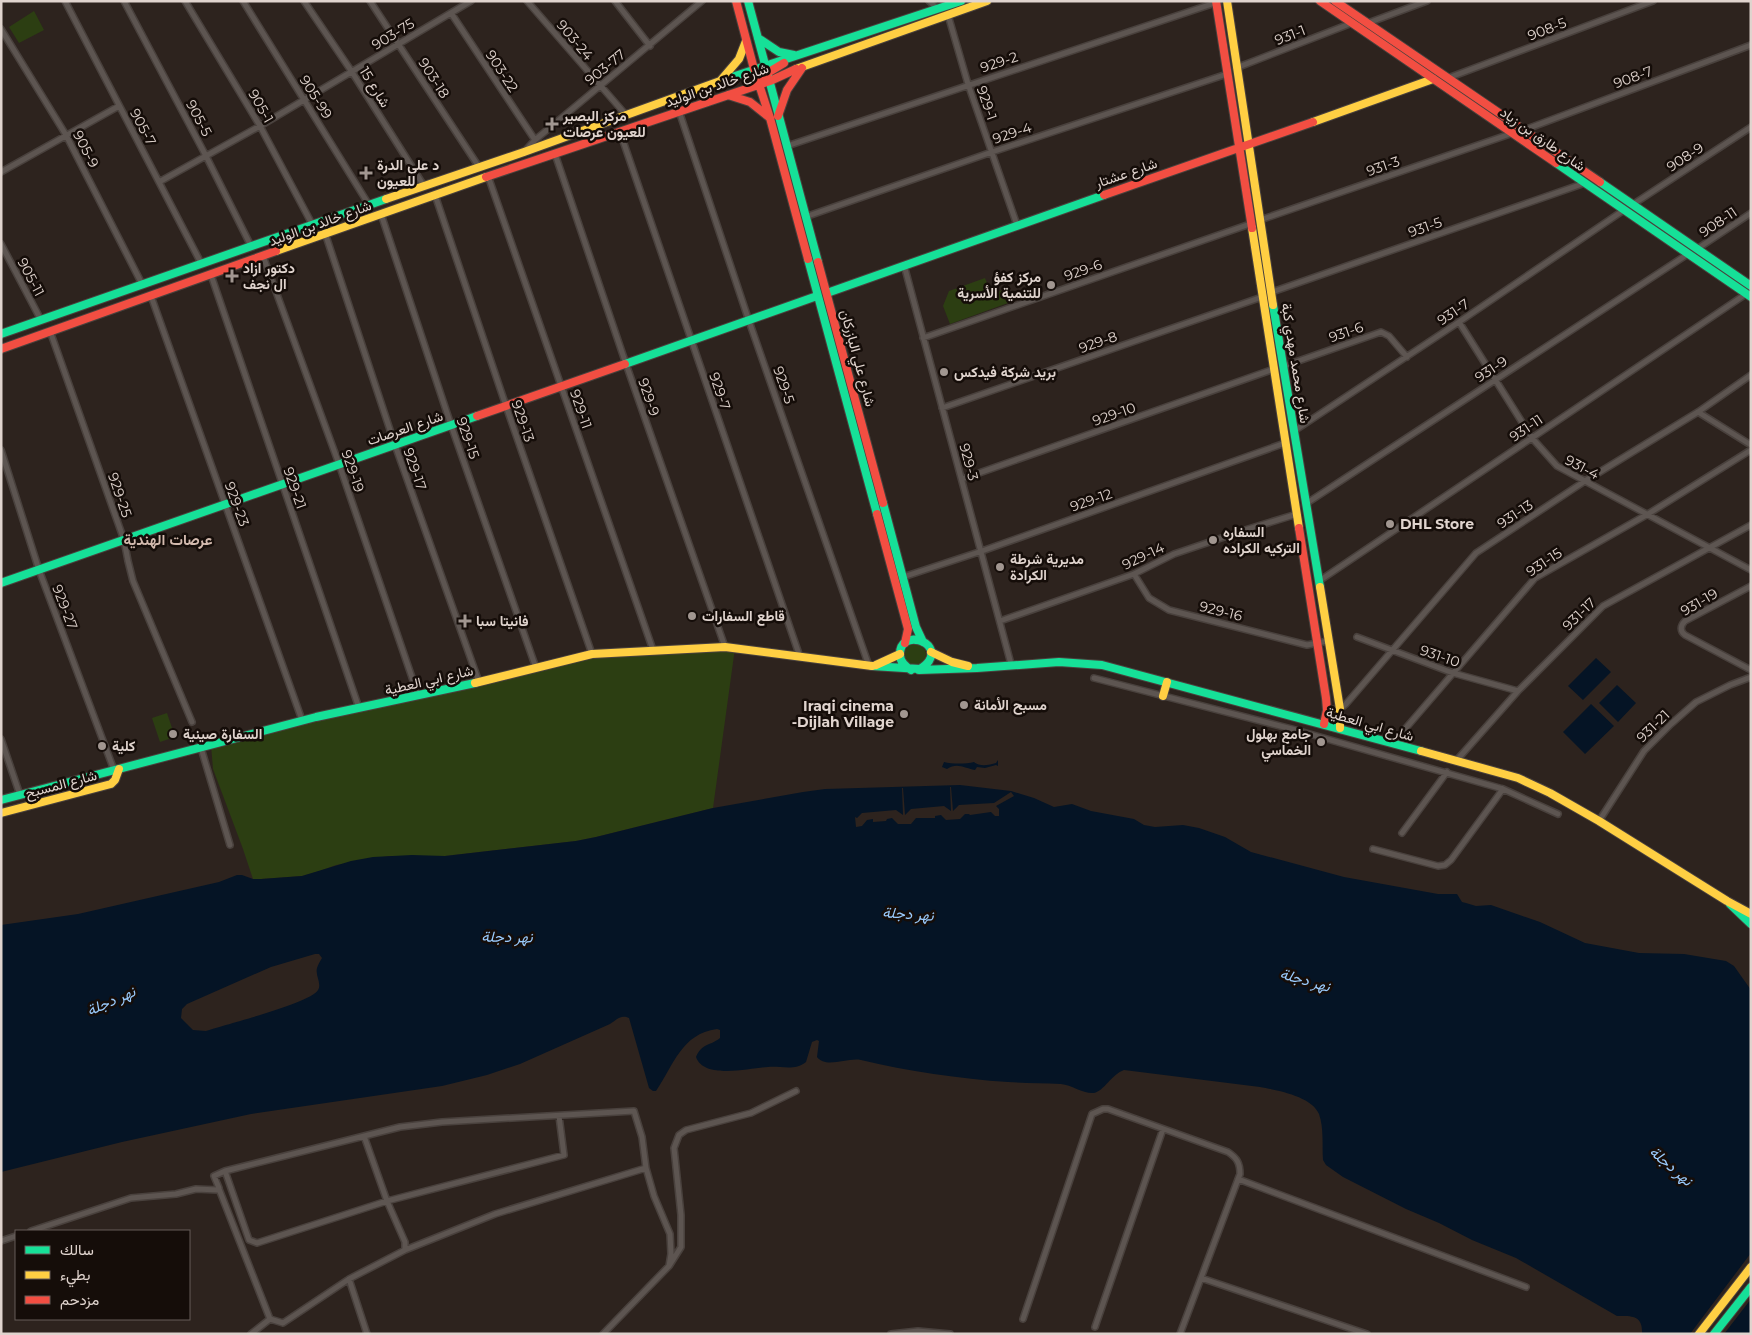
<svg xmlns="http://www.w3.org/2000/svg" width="1752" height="1335" viewBox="0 0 1752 1335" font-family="Montserrat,Vazirmatn,sans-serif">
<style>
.green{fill:#2c3e12}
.water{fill:#051425;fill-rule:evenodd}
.pier{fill:#2d231e}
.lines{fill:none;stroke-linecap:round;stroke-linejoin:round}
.street-casing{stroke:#49413d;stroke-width:8}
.fast-casing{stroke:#49413d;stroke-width:10}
.slow-casing{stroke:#49413d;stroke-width:10}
.jam-casing{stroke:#49413d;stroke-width:10}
.street{stroke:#5d5551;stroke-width:5}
.fast{stroke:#16e098;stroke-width:8}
.slow{stroke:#ffcf43;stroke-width:8}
.jam{stroke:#f24e42;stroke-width:8}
.poi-dot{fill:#a19690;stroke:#150d09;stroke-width:2}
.labels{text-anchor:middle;stroke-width:5;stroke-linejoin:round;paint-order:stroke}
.street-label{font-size:14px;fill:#e0d4ce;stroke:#150d09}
.poi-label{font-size:14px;font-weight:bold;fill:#e0d4ce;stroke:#150d09;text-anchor:start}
.neighbourhood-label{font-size:15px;font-weight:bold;fill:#d3baae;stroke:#150d09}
.water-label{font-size:15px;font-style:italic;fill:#9acbfd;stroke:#150d09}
</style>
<rect width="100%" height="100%" fill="#2d231e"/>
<path class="green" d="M34,11L44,30L19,43L9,27Z
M985,278L991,294L1003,290L1008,303L950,324L943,306L949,291Z
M904 655a11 11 0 1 1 22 0a11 11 0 1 1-22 0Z
M735,648L713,808L596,837L576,841L445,856H389L336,865L320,871L302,876L261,879H253L243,849L213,769L211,745L536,668L642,650Z
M167,713L175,737L160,742L152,718Z"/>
<path class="water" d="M1596,658L1611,672L1583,700L1568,686Z
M1617,685L1636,703L1618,722L1599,703Z
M1591,704L1614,726L1585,754L1563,732Z
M998,760V766L996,765L985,768L977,767L975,770C964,768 957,762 947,769L942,767L944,762C952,764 966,764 974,762C980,767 989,765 996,763Z
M960,785L1011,791L1034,798L1054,807L1072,804L1091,811L1134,819L1144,825L1155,827L1183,825L1199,828L1225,837L1251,852L1344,877L1438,894H1457L1462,902L1466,903L1476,906L1491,905L1540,922L1585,943L1639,953L1684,954L1726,961L1734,966L1751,990V1334H1642C1643,1315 1632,1316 1617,1316L1516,1258L1472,1240L1439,1223L1406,1209L1343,1177L1326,1165L1323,1160C1322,1145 1324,1128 1319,1114C1312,1096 1276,1090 1260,1087L1124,1070C1112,1074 1104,1091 1094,1093C1083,1094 1072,1085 1061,1084C1043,1083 1025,1083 1008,1082C960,1079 907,1071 861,1060C848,1057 826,1069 817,1057L819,1041L817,1040L812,1042L806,1062C795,1071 782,1066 768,1067C751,1068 704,1080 696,1057C702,1043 710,1046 720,1038V1030L717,1029C681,1034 674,1065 656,1091H653L649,1088L629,1018C621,1014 616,1020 610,1024L520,1064L487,1075L442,1086L251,1114L122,1142L1,1172V925L78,914L219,882L237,875H242L253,879H261L302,876L351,861L373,857L412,855L445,856L576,841L596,837L713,808L803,792L825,789ZM315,954H319L322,958C320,961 318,965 317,968C315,976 322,983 318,990C311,1003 224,1025 206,1031L193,1030L181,1018L182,1009L187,1004L271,967Z"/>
<path class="pier" d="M950,787H951L953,811L959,805L994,803L1011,792L1014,796L996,806L999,809V816H995L991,812L970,815L969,814H965L960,819L946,820L941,815L935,816V818H916L911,824H898L892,818L887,819L886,821L873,822V819L867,820L862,826L856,827L855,817L857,818L862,813L896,810L903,815L902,788H903L905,815L911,809L944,806L951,811Z
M1751,1253V1299L1724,1334H1690Z"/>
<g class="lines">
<g class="street-casing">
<path id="street" d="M65,1L201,263
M124,1L206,156L251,246
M185,1L260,126L312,224
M243,1L369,205
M304,1L352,72L424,186
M370,1L479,167
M527,1L626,115
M615,1L650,46
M929,1L938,9
M451,13L535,140
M948,15L968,84L1017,225
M1368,23L1427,1
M1,29L66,135L142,284
M1236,68L1352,23
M1448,78L1653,1
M679,111L749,321L869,666
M1524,130L1751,45
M620,132L800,657
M787,146L1218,2
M526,150L535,140L702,1
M555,154L626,364L725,647
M1,172L119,106
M488,176L653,650
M159,182L260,126L471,1
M435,195L506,406L592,654
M1632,205L1751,127
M381,214L451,425L536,668
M805,217L992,152L1227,74
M1260,220L1513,133
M325,233L395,445L479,682
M1,244L41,320
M1697,249L1751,213
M263,256L339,464L418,695
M904,265L1011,664
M211,275L359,708
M1272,292L1585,183
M151,296L302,720
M1459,322L1532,438L1557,466L1751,570
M50,331L124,540L128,561L133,581L192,722
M923,338L1250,224
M1284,366L1381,332L1389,336L1407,357
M942,408L1262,297
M1698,412L1751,445
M1294,431L1459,322L1624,210
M1,450L39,570L114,770
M962,479L1274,369
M1307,503L1688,254
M1134,574L1149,598L1169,610L1307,645L1328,641
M903,577L982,551L1285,443
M1319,581L1746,294
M1751,586L1685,621C1680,626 1680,631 1685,635L1751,670
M1000,621L1134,574L1174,554L1245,530L1297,514
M1357,637L1453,673L1518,691
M1094,678L1292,729L1503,789L1558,814
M1327,710L1340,709L1346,704L1476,553L1585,481L1698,412L1751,375
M1,739L20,795
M1393,743L1535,578L1648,514L1751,450
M201,748L230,845
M1456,761L1518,691L1603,606L1751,525
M1599,821L1644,751L1671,724L1696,702L1730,685L1751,677
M1402,833L1447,772
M1373,849L1438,866L1445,865L1451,860L1503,789
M225,1171L249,1240L257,1243L387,1201L564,1155L559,1116
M1238,1179L1526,1287
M219,1189L270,1319L283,1323L349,1279L405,1250V1242L387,1201L364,1136
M31,1231L131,1198L176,1194L196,1189L218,1190L219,1188L214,1176L225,1171L400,1127L442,1122L634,1111L642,1137L646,1168L495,1214L405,1250
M1,1241L16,1236
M669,1266L681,1247V1215L674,1148L679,1135L686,1130L751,1113L796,1091
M1201,1278L1367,1334
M349,1279L367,1334
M1023,1319L1092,1114L1103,1109H1108L1228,1152C1237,1158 1240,1163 1240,1174L1180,1334
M1095,1327L1163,1129
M251,1334L270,1319
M603,1334L669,1266L671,1254L670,1234L654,1196L646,1168
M891,1334L918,1331L950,1334"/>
</g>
<g class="fast-casing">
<path id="fast" d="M748,1L818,262
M758,38L779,52L794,55
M723,80L961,1
M1556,163L1751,297
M1600,182L1751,286
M808,259L877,514
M827,293L1104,195
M1273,305L1320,587
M1,334L386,199
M625,364L817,296
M883,503L916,627L923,642
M1,583L477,416
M872,666L920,669C923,667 927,664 929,661C942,641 899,628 900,655C900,662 905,666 911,670
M919,670L977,668L1059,662L1102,665L1421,751
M1,800L316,717L475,683
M1730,904L1751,924
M1714,1334L1751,1287"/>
</g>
<g class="slow-casing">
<path id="slow" d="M1227,1L1273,305
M796,69L987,1
M721,80L739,59L746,41
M1313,122L1433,79
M386,199L524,152L723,80
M1252,228L1299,528
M276,251L486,177
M1320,587L1340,709V728
M931,652L952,662L968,666
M876,665L900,654
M475,683L592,654L725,647L872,666
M1163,696L1167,682
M1421,751L1518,778L1550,793L1599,821L1727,901L1751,914
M1,813L111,784L115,780L119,769
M1699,1334L1751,1267"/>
</g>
<g class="jam-casing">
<path id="jam" d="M736,1L754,69L770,118L808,259
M1216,1L1252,228
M1320,1L1556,163
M1335,1L1600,182
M759,83L769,72L784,63
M728,95L750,102L770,118
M778,116L787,90L802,68
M486,177L770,81L796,69
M1104,195L1313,122
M818,262L883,503
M1,349L276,251
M477,416L625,364
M877,514L908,629L905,643
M1299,528L1326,698L1327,710L1324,724"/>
</g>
<use href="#street" class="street"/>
<use href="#fast" class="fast"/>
<use href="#slow" class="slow"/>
<use href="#jam" class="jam"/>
</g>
<g class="poi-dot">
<path d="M549.5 116.5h5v5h5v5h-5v5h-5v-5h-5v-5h5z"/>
<path d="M363.5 165.5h5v5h5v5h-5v5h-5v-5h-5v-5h5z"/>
<path d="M229.5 268.5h5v5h5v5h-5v5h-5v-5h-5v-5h5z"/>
<circle cx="1051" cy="285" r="5"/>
<circle cx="944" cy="372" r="5"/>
<circle cx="1390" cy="524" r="5"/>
<circle cx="1213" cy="540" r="5"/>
<circle cx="1000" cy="567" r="5"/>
<circle cx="692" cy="616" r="5"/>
<path d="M462.5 613.5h5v5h5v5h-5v5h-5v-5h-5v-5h5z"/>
<circle cx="964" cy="705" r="5"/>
<circle cx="904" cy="714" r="5"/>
<circle cx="173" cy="734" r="5"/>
<circle cx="1321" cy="742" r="5"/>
<circle cx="102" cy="746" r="5"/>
</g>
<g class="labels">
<g class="street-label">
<text transform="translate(1547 29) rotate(-21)" y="5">908-5</text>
<text transform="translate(393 34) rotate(-31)" y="5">903-75</text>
<text transform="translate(1290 35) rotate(-21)" y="5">931-1</text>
<text transform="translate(575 40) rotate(50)" y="5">903-24</text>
<text transform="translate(999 62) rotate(-18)" y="5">929-2</text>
<text transform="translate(605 67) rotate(-39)" y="5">903-77</text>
<text transform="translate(502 71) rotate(57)" y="5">903-22</text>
<text transform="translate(1633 77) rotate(-20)" y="5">908-7</text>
<text transform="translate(434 78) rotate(57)" y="5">903-18</text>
<text transform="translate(717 85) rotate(-19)" y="5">شارع خالد بن الوليد</text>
<text transform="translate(375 87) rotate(58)" y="5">شارع 15</text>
<text transform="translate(316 97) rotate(58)" y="5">905-99</text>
<text transform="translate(987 103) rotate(71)" y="5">929-1</text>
<text transform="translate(261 106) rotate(60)" y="5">905-1</text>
<text transform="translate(199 118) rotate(62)" y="5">905-5</text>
<text transform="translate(143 127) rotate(62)" y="5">905-7</text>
<text transform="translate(1012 133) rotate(-18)" y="5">929-4</text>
<text transform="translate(1543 139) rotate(35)" y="5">شارع طارق بن زياد</text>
<text transform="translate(86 149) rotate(63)" y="5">905-9</text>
<text transform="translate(1685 157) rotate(-33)" y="5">908-9</text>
<text transform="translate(1383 166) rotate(-19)" y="5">931-3</text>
<text transform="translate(1126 173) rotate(-19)" y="5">شارع عشتار</text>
<text transform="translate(1718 222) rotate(-34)" y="5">908-11</text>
<text transform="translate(320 223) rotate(-20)" y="5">شارع خالد بن الوليد</text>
<text transform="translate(1425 227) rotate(-19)" y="5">931-5</text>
<text transform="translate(1083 270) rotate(-19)" y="5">929-6</text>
<text transform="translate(31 277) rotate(62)" y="5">905-11</text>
<text transform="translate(1453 312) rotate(-34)" y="5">931-7</text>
<text transform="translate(1346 332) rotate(-19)" y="5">931-6</text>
<text transform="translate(1098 342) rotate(-19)" y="5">929-8</text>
<text transform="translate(858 358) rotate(75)" y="5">شارع علي البازركان</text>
<text transform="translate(1296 363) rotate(81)" y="5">شارع محمد مهدي كبة</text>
<text transform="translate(1491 369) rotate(-33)" y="5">931-9</text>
<text transform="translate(784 385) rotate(71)" y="5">929-5</text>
<text transform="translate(720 391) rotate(71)" y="5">929-7</text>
<text transform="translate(649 397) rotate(71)" y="5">929-9</text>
<text transform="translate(581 409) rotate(71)" y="5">929-11</text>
<text transform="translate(1114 414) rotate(-19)" y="5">929-10</text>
<text transform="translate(523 421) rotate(71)" y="5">929-13</text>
<text transform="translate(405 428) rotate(-19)" y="5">شارع العرصات</text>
<text transform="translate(1526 428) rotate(-34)" y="5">931-11</text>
<text transform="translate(468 438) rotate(71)" y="5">929-15</text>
<text transform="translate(969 462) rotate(75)" y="5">929-3</text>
<text transform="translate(1582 467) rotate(28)" y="5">931-4</text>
<text transform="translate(415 469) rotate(71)" y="5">929-17</text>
<text transform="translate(353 471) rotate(71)" y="5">929-19</text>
<text transform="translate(295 488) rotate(71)" y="5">929-21</text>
<text transform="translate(120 495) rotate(71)" y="5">929-25</text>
<text transform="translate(1091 500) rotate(-19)" y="5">929-12</text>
<text transform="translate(237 504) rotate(70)" y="5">929-23</text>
<text transform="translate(1515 514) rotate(-33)" y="5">931-13</text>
<text transform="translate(1143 556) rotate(-25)" y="5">929-14</text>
<text transform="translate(1544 562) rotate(-33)" y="5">931-15</text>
<text transform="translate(1699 602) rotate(-30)" y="5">931-19</text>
<text transform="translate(65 607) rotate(69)" y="5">929-27</text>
<text transform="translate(1221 611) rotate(14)" y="5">929-16</text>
<text transform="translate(1579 614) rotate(-44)" y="5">931-17</text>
<text transform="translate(1440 656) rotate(19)" y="5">931-10</text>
<text transform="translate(429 680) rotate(-13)" y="5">شارع ابي العطية</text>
<text transform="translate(1370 724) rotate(16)" y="5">شارع ابي العطية</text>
<text transform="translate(1653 726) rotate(-44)" y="5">931-21</text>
<text transform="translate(61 784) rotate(-15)" y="5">شارع المسبح</text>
</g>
<g class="poi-label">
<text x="563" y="121">مركز البصير<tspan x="563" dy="16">للعيون عرصات</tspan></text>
<text x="377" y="170">د علي الدرة<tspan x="377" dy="16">للعيون</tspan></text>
<text x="243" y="273">دكتور ازاد<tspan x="243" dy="16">ال نجف</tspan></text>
<text x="1041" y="282" text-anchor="end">مركز كفؤ<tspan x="1041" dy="16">للتنمية الأسرية</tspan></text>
<text x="954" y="377">بريد شركة فيدكس</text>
<text x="1400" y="529">DHL Store</text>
<text x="1223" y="537">السفاره<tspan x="1223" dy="16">التركيه الكراده</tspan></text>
<text x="1010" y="564">مديرية شرطة<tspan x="1010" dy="16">الكرادة</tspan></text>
<text x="702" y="621">قاطع السفارات</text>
<text x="476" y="626">فانيتا سبا</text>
<text x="974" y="710">مسبح الأمانة</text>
<text x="894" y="711" text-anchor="end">Iraqi cinema<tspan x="894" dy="16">-Dijlah Village</tspan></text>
<text x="183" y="739">السفارة صينية</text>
<text x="1311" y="739" text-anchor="end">جامع بهلول<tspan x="1311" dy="16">الخماسي</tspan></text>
<text x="112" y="751">كلية</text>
</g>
<g class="neighbourhood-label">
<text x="168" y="545">عرصات الهندية</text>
</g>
<g class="water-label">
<text transform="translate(908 914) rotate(4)" y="5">نهر دجلة</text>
<text transform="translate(507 937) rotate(1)" y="5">نهر دجلة</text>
<text transform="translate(1305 980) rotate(16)" y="5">نهر دجلة</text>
<text transform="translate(111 1001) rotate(-24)" y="5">نهر دجلة</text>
<text transform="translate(1671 1166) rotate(41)" y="5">نهر دجلة</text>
</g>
</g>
<rect width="1752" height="1335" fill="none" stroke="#e0d4ce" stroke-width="5"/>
<rect x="15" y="1230" width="175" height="90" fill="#150d09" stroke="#665d58"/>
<rect x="25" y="1246" width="25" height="8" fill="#16e098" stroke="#665d58"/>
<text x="60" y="1255" font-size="15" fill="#e0d4ce">سالك</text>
<rect x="25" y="1271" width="25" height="8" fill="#ffcf43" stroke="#665d58"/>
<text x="60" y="1280" font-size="15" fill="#e0d4ce">بطيء</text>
<rect x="25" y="1296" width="25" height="8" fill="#f24e42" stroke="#665d58"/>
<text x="60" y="1305" font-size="15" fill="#e0d4ce">مزدحم</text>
</svg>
